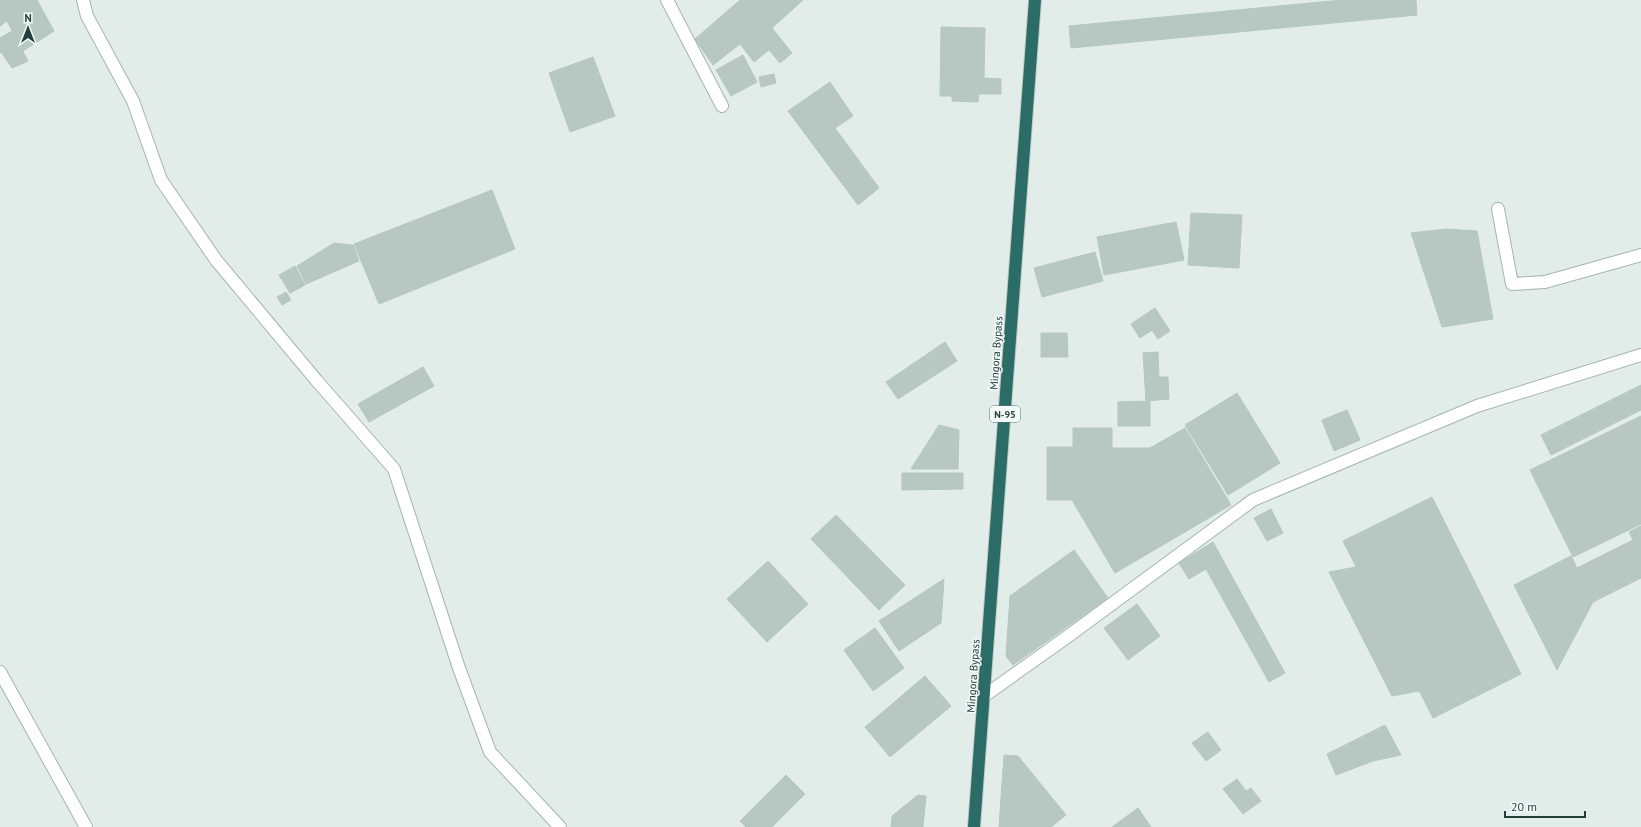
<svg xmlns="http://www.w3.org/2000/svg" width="1641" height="827" viewBox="0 0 1641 827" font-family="'PT Sans',sans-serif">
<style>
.building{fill:#b7c8c3;stroke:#b4c7c1}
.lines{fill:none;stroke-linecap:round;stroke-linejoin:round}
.lane-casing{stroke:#a4b5b1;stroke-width:14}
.street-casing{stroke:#a4b5b1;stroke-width:14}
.highway-casing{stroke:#c1c9c8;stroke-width:14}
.lane{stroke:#fff;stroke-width:12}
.street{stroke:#fff;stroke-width:12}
.highway{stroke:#2b6c67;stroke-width:12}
.labels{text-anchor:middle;stroke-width:3;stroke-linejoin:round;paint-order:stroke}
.shield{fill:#f2f9f6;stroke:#607672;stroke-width:1}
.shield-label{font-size:10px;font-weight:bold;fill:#213e3a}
.street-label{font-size:11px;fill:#213e3a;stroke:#f2f9f6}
</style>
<rect width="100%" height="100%" fill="#e2ede9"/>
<path class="building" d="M0,0H37L54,31L23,51L7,21L0,26Z
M740,0H803L772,28L792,53L780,63L769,50L754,62L740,44L713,65L695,39Z
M1342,0H1416L1417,15L1071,48L1069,26Z
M941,27L985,28L984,78L1001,79V94H979L978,102L952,101V96H940Z
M12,31L28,61L12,68L1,52L0,53V38Z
M743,55L757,82L731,96L716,70Z
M593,57L615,116L570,132L549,73Z
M774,74L776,83L761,87L759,77Z
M830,82L853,116L835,128L879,188L858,205L788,111Z
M492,190L515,249L379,304L354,244Z
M1191,213L1242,215L1239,268L1188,265Z
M1176,222L1184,260L1104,275L1097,237Z
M1446,229L1477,231L1493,319L1442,327L1411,233Z
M334,243L353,245L359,261L306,284L297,266Z
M1095,252L1103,281L1042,297L1034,268Z
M295,266L305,285L290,293L279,275Z
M286,292L291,300L282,305L277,297Z
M1155,308L1170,331L1158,339L1152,330L1140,338L1131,324Z
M1041,333H1067L1068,357H1041Z
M945,342L957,361L898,399L886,382Z
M1158,352L1159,377H1168L1169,399L1146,401L1143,353Z
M423,367L434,386L369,422L358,404Z
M1641,385V410L1551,455L1541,435Z
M1237,393L1280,463L1228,495L1185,425Z
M1150,401V426H1118V402Z
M1347,410L1360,440L1334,451L1322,420Z
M1641,416V524L1573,557L1530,470Z
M939,425L959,430L958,469H911Z
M1073,428H1112V448H1150L1185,428L1231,505L1115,573L1072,500H1047V447H1073Z
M902,473H963V489L902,490Z
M1432,497L1521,674L1433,718L1343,541Z
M1271,509L1283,533L1267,541L1254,518Z
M836,515L905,585L879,610L811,539Z
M1641,526V578L1593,602L1557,670L1514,585L1571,556L1577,568L1633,540L1629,532Z
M1213,542L1285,673L1269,682L1206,569L1189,579L1179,563Z
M1074,550L1108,598L1013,665L1006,656L1010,596Z
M768,561L808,604L767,642L727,599Z
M1356,567L1419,691L1392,696L1329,572Z
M944,579L941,623L899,651L879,621Z
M1137,604L1160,636L1128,660L1104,628Z
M875,628L904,668L873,691L844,650Z
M925,676L951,706L890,757L865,727Z
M1385,725L1401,755L1373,761L1336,775L1327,754Z
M1208,732L1221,750L1206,761L1192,743Z
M1004,755L1018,756L1066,815L1051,827H999Z
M786,775L805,794L772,827H746L740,821Z
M1237,779L1246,791L1251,788L1261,801L1243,814L1223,789Z
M918,795L926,796L923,827H891L892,816Z
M1138,808L1151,827H1112Z"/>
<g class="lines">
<g class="lane-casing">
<path id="lane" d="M984,696L1067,637L1253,500L1477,406L1641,355"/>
</g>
<g class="street-casing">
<path id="street" d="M83,0L87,16L133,101L161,180L216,260L317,381L394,469L459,668L490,752L560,827
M667,0L722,106
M1498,209L1512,284L1545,282L1641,255
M0,672L86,827"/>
</g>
<g class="highway-casing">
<path id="highway" d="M974,827L1035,0"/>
</g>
<use href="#lane" class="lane"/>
<use href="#street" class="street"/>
<use href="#highway" class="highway"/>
</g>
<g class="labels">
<rect class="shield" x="990" y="406" width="30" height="16" rx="3"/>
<g class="shield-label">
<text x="1005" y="418">N-95</text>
</g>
<g class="street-label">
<text transform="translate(996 353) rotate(-86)" y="4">Mingora Bypass</text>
<text transform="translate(973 676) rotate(-86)" y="4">Mingora Bypass</text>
</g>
</g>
<g transform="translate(28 28)" stroke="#f2f9f6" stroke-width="3" paint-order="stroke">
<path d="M0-3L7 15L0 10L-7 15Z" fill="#213e3a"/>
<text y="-6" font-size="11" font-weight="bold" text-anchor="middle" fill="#213e3a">N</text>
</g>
<path d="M1505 811v6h80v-6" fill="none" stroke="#213e3a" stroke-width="2"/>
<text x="1511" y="811" font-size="12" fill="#213e3a" stroke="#f2f9f6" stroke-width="3" paint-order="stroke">20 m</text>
</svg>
